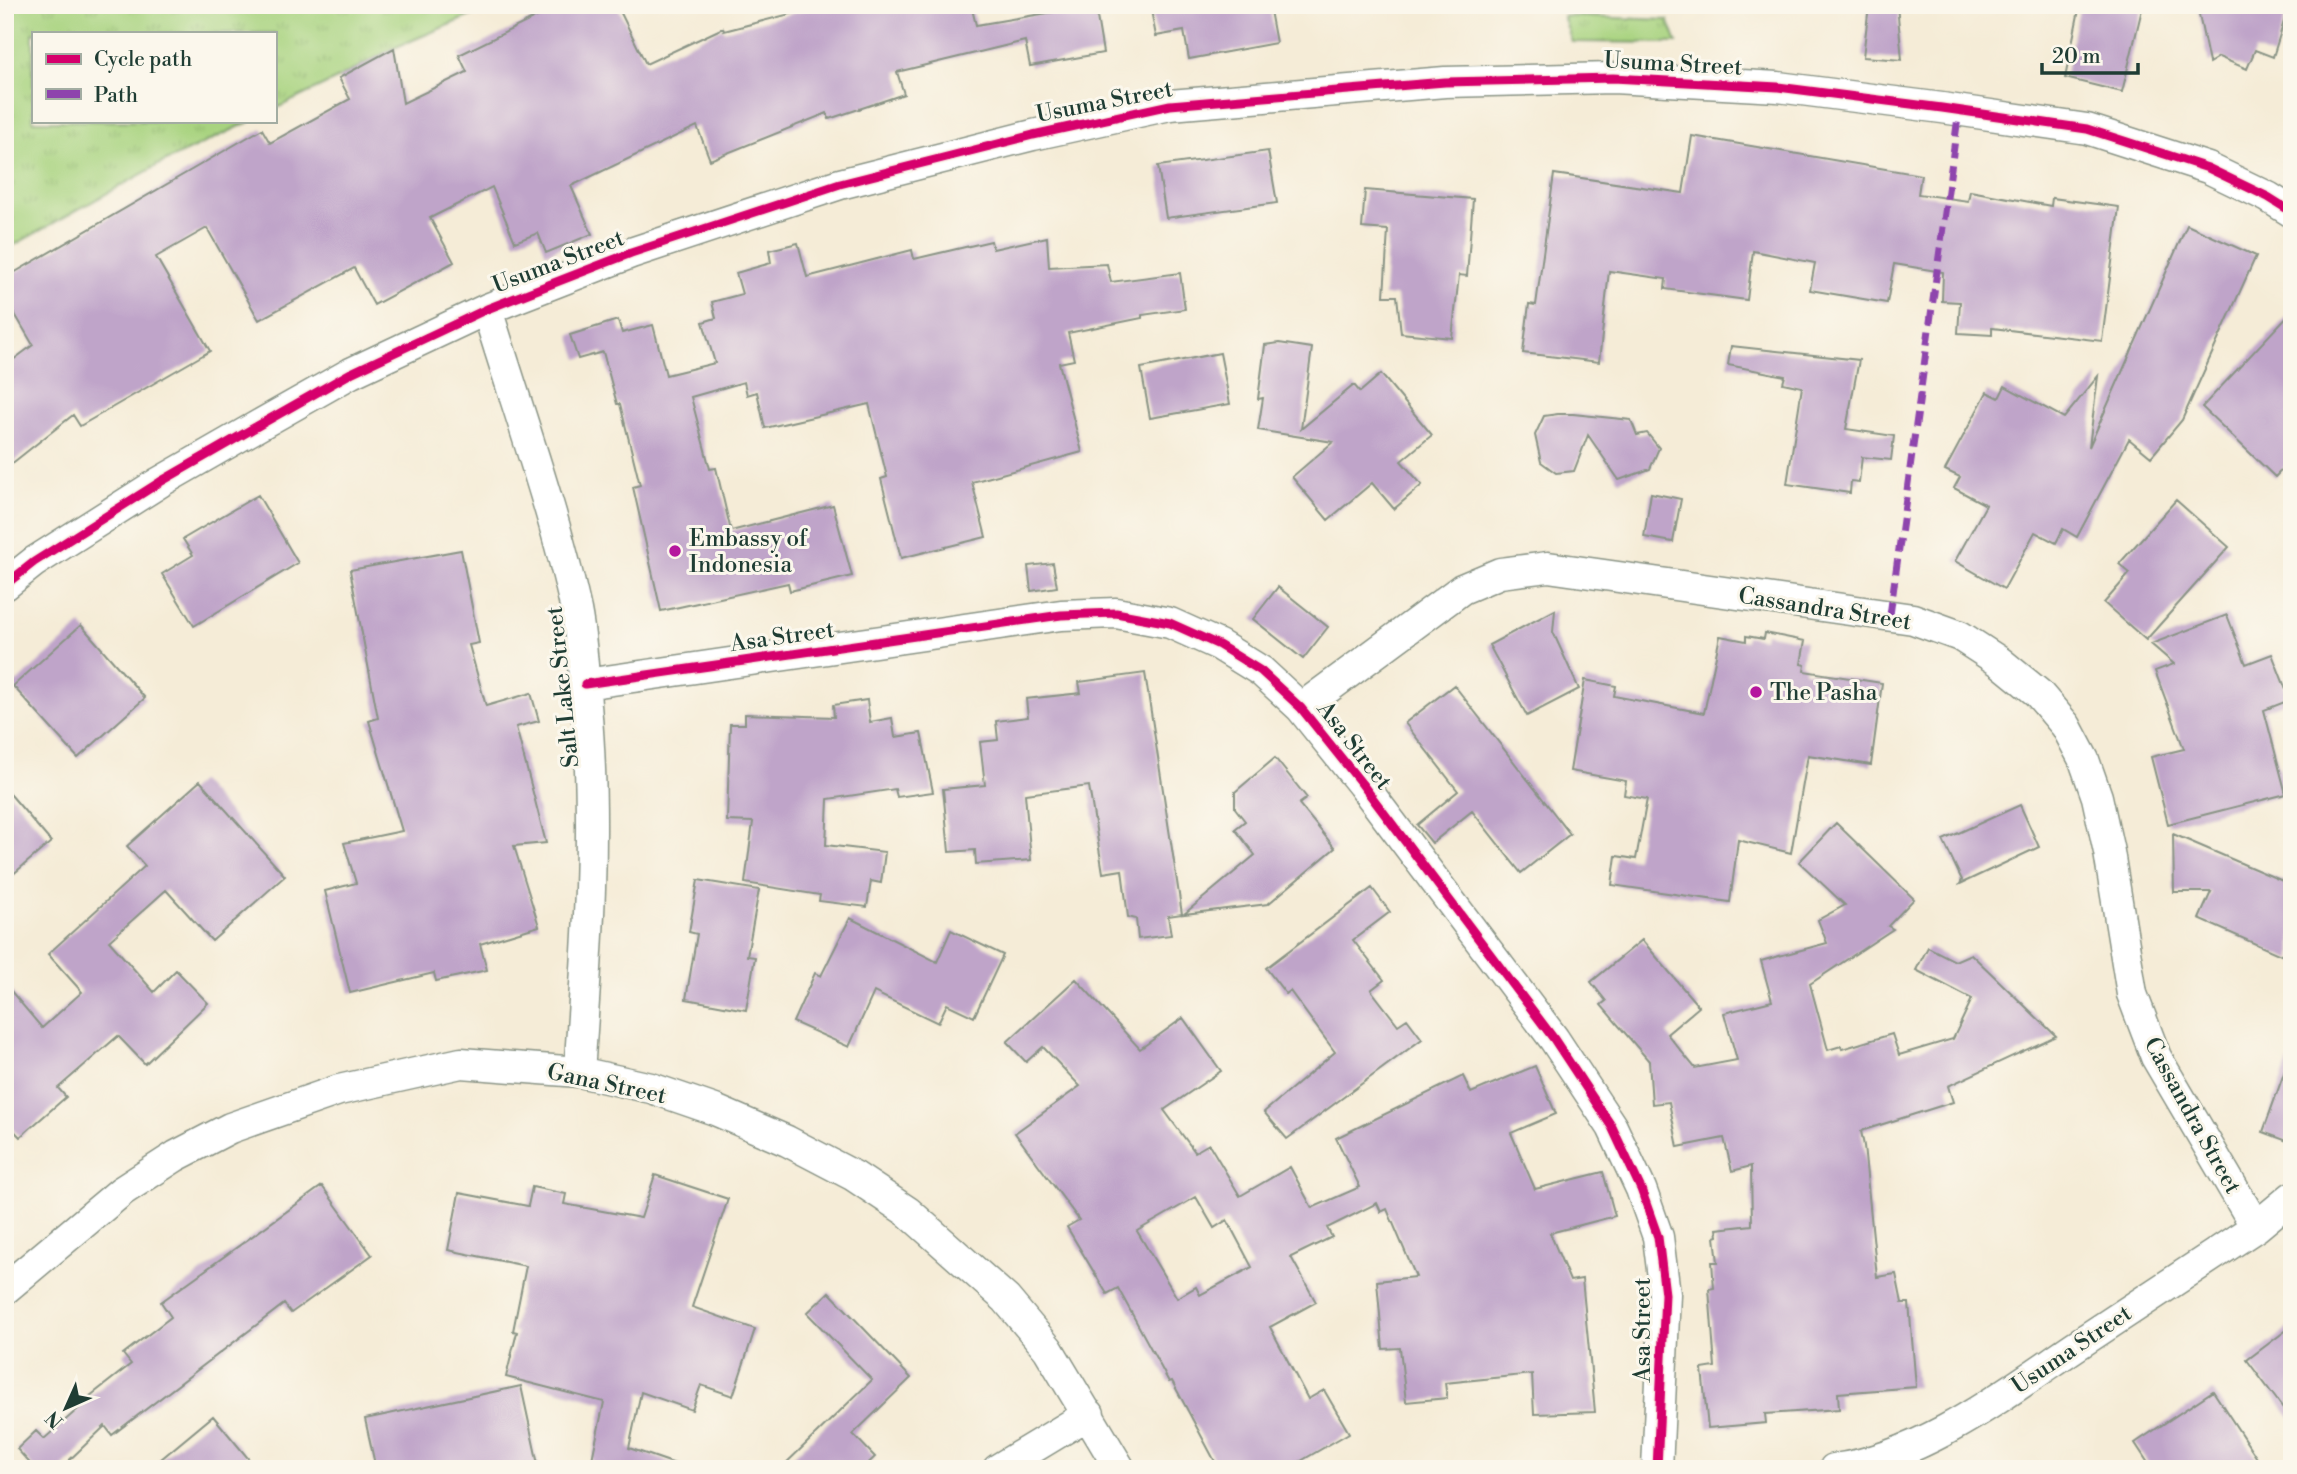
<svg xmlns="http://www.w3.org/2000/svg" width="2297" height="1474" viewBox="0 0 2297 1474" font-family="'Libre Bodoni',serif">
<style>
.grass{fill:url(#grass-tufts);stroke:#64885a;stroke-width:2}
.building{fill:#bfa4c9;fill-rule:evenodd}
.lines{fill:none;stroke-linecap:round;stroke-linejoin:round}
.street-casing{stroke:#8a9486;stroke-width:33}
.street{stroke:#fff;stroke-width:30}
.quiet{stroke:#8e44ad;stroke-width:7;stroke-dasharray:14 7;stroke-linecap:butt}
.cycleway-casing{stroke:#fbf7ec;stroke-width:13}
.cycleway{stroke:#d6006c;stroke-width:9}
.poi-dot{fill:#b5179e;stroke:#fbf7ec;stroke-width:2.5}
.labels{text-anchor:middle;stroke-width:6;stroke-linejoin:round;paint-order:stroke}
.street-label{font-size:23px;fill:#1f3d34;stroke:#fbf7ec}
.poi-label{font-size:23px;fill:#1f3d34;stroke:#fbf7ec;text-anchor:start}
</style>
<defs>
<pattern id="grass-tufts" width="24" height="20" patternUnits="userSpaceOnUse" patternTransform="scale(1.75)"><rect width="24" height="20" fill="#a8d37f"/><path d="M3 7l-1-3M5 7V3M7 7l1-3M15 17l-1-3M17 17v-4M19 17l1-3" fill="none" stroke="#90b66e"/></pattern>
</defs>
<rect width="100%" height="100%" fill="#fbf7ec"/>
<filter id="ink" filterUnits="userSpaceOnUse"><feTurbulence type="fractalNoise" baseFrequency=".0143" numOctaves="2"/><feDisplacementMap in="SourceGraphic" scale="14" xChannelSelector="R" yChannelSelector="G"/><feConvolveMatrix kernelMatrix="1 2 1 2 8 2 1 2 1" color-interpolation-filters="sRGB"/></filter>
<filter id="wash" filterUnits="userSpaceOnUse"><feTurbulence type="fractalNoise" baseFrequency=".00686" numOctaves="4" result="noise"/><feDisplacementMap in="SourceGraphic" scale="28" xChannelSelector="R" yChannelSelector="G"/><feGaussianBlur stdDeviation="1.57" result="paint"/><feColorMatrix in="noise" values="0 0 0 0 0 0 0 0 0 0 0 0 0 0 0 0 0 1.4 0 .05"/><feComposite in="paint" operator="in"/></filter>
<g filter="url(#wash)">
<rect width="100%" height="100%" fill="#f5ecd7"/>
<path class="grass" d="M5,5H496L394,48L339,78L275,109V33H33V121H251L162,163L5,250Z
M1563,16L1668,20L1677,43L1572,42Z"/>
<g id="blocks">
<path class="building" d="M561,5H617L646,64L723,28L724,31L825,5H971L976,25L1095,5L1103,53L1030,66L1025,41L897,72L904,94L829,119L827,113L710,160L697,126L571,186L592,234L546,253L538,233L515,242L492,187L430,218L454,262L374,305L354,268L259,320L207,228L156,257L210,351L80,426L73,415L5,469V366L33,345L5,297V278L262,129L270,143L350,99L339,78L394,48L403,103L467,72L459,55Z
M1150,5H1269L1276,43L1189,59L1184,31L1156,36Z
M1869,5H1897L1902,60L1863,57Z
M2080,5H2143L2122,92L2065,78Z
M2197,5H2289L2273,57L2255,50L2247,69L2219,57L2209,63Z
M1692,136L1921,175L1918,194L1968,201L1970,191L2051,206L2052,198L2119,207L2102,341L1992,328V335L1958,333L1960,302L1942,301L1943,272L1894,264L1887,303L1810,290L1815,263L1753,251L1747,300L1665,289L1666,279L1609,271L1599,362L1523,353L1529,304L1536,305L1554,174L1683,193Z
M1268,151L1277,203L1166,218L1158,166Z
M1365,190L1473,199L1467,276L1459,275L1452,338L1401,333L1397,296H1384L1388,230L1362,228Z
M2187,225L2256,256L2182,420L2151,457L2129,439L2077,537L2063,529L2056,543L2035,532L2004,589L1955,561L1986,505L1954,488L1960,477L1945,470L1987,392L1999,398L2005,386L2064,418L2098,376L2089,447Z
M1047,237L1049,267L1107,264L1111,282L1180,273L1185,309L1142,315V318L1068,333L1074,360L1059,363L1082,452L972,482L986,537L901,558L881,479L887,477L869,404L765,428L757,392L747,395L744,382L691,397L710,469L716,468L731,531L833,505L852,576L790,591L788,583L661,611L633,487L640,485L620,404H617L603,352L578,359L570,335L618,320L622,333L653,325L666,375L715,363L703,322L716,318L712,302L742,294L736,273L771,263L769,250L798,243L807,277L912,250L914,259L991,241L993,249Z
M2292,311V459L2275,477L2202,407Z
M1279,343L1312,348L1301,429L1354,385L1360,392L1381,374L1432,435L1401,461L1422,485L1394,509L1372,483L1328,520L1292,477L1333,442L1258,430L1263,398L1258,399L1265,345Z
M1731,346L1859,360L1846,429L1894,436L1891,460L1862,457L1859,482L1851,481L1850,493L1787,484L1802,387L1783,383L1785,376L1728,365Z
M1220,353L1230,404L1150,418L1141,368Z
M1558,414H1573L1631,420L1637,435L1647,433L1659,448L1650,469L1619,480L1588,435L1574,471L1556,473L1541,462L1535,435L1544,416Z
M1651,493L1681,499L1673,542L1644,537Z
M258,495L298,563L194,626L162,574L193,555L183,539Z
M2176,500L2229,547L2146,640L2104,603L2130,573L2119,564Z
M461,550L479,643L469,645L486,706L531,693L539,721L516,727L546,843L514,846L539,926L480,944L487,970L436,981L434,973L350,993L325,891L356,883L344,843L402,831L369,721L378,718L350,570Z
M1053,563L1057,587L1031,591L1028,566Z
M1278,587L1328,627L1303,659L1253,619Z
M1555,610L1553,632L1579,689L1527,716L1489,645Z
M2227,615L2246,664L2272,654L2290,700L2264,710L2286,794L2168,824L2151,757L2184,749L2155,671L2174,664L2151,644Z
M81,625L145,698L78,758L13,686Z
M1765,633L1805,641L1801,664L1805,665L1804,671L1882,683L1871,765L1808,755L1791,853L1738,840L1730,902L1612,885L1616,856L1636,859L1647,799L1624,795L1626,781L1570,771L1585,680L1616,686L1614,696L1704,713L1720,636L1746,641V636L1764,639Z
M1145,673L1182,914L1168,916L1171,935L1138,939L1136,919L1128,917L1122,870L1103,873L1089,786L1025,794L1031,860L976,864L975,850L949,852L943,789L985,785L980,742L998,740L996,721L1028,717L1026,699L1081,693L1079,682Z
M1454,685L1570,834L1521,873L1472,811L1432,843L1417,825L1458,791L1405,723Z
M867,700L870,722L892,718L895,737L921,733L933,792L897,797L895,789L828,799L826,845L885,852L881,883L871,881L867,907L819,901L820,895L745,883L753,822L727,821L730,724H745V714L834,717L833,705Z
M1275,758L1307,798L1299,804L1335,848L1268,904L1184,914L1255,855L1235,829L1245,821L1235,808V792Z
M200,781L285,876L212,941L166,890L109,941L154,992L176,970L208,1003L145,1064L118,1036L58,1088L66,1097L20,1137L5,1121V984L42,1028L82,992L48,954L145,866L127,846Z
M5,788L51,842L5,881Z
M2020,805L2039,847L1960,884L1962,880L1943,840Z
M1836,823L1914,899L1888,926L1893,929L1810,984L1828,1050L1841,1046L1842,1049L1892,1034L1899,1055L1953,1039L1972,999L1916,970L1928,947L1955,961L1971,954L2056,1036L1948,1086L1953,1102L1861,1131L1864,1146L1877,1277L1896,1274L1902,1303H1909L1916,1387L1838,1393L1839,1409L1765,1414L1766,1423L1708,1428L1702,1369L1715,1367L1709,1289L1714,1288L1712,1262H1718L1715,1237L1718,1236L1717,1229L1752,1225L1751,1166L1732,1171L1724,1138L1678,1147L1669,1102L1652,1104L1649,1061L1601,1005L1606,1001L1591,982L1642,940L1699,1007L1667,1034L1695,1068L1737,1060L1724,1013L1772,1001L1761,961L1827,943L1818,920L1845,905L1799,862Z
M2173,834L2292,885V960L2199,919L2211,892H2174Z
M698,880L759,890L747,956L755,957L746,1010L686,999L697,934L689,932Z
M1372,888L1390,912L1353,940L1384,980L1371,990L1398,1025L1407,1019L1422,1039L1287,1139L1264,1112L1335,1052L1290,991L1286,994L1266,968Z
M850,918L937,962L951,930L1003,955L974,1017L947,1004L938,1023L874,992L849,1047L793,1022L815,973L821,976Z
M1076,979L1140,1049L1183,1018L1221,1071L1164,1110L1195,1152L1209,1144L1240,1196L1290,1167L1312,1208L1360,1187L1336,1138L1463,1076L1471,1093L1535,1066L1556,1114L1511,1133L1535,1189L1603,1172L1615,1216L1550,1233L1570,1281L1582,1279L1595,1412L1534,1414L1532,1374L1445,1383L1447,1398L1406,1402L1400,1348L1383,1349L1377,1281L1416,1277L1387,1209L1381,1212L1377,1203L1327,1228L1332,1237L1291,1257L1316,1302L1270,1327L1308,1399L1324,1390L1349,1433L1287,1469H1219L1172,1381L1169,1382L1118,1288L1107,1294L1067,1227L1079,1220L1015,1133L1080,1086L1043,1047L1026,1062L1007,1042ZM1196,1197L1214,1228L1227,1220L1252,1267L1200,1295L1196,1287L1177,1298L1137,1231Z
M2288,1062L2292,1063V1127L2287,1141L2263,1132Z
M655,1175L728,1199L692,1307L755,1329L733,1396L701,1385L692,1410L641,1392L629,1448L678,1465L677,1469H590L604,1402L506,1377L517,1332L513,1331L526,1266L448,1250L459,1193L528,1206L532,1187L566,1194L564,1204L641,1218Z
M322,1186L372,1255L291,1313L284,1304L112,1435L105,1426L60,1469H35L17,1449L36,1431L44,1439L86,1402L85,1400L131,1364L123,1354L171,1317L161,1302Z
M829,1292L911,1378L853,1434L875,1457L862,1469H780L872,1380L807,1313Z
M2292,1326V1420L2247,1360Z
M521,1386L539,1469H376L365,1419Z
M2213,1391L2264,1469H2152L2135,1443Z
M213,1416L257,1469H149Z"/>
</g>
</g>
<g filter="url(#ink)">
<use href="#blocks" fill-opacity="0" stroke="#8a9486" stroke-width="2"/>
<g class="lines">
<g class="street-casing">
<path id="street" d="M487,309C517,408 554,510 576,610C582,641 584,674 586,705C597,828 588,950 579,1072
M5,585L34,562L160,482L254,428L351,373L487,309L631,253L840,184L1033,135L1170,105L1445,82L1613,78L1778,87L1942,108L2087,129L2208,168L2268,197L2292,212
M585,684L1061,615L1116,613L1170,623L1219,645L1261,671L1301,708L1362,784L1554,1039L1612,1127L1641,1189L1658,1237L1665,1294L1657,1469
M1301,708L1462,589L1500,573L1548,567L1913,619L1960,636L2000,662L2038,693L2066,726L2084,760L2097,797L2109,852L2132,994L2156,1057L2256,1227
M5,1289L122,1191L176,1156L230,1128L339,1090L461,1063L579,1072L651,1088L715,1110L787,1141L854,1176L908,1212L1006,1299L1048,1349L1120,1469
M998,1469L1089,1414
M1834,1469C1921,1458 2003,1395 2074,1347C2134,1307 2195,1267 2256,1227L2292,1197"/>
</g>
<use href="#street" class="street"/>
<path class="quiet" d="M1890,615L1959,110"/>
<g class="cycleway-casing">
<path id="cycleway" d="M5,585L34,562L160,482L254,428L351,373L487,309L631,253L840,184L1033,135L1170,105L1445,82L1613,78L1778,87L1942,108L2087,129L2208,168L2268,197L2292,212
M585,684L1061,615L1116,613L1170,623L1219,645L1261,671L1301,708L1362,784L1554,1039L1612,1127L1641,1189L1658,1237L1665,1294L1657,1469"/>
</g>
<use href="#cycleway" class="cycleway"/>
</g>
</g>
<g class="poi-dot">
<circle cx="675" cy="551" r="7"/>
<circle cx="1756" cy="692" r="7"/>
</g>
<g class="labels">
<g class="street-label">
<text transform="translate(1673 63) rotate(3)" y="8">Usuma Street</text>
<text transform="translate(1104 101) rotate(-11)" y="8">Usuma Street</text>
<text transform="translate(558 261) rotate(-21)" y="8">Usuma Street</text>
<text transform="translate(1825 608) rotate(9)" y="8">Cassandra Street</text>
<text transform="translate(782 636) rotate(-8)" y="8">Asa Street</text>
<text transform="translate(562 687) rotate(-96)" y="8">Salt Lake Street</text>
<text transform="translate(1355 745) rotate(52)" y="8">Asa Street</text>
<text transform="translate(607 1083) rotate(12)" y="8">Gana Street</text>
<text transform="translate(2193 1115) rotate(61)" y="8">Cassandra Street</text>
<text transform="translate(1642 1330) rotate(-90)" y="8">Asa Street</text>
<text transform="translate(2071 1349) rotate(-34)" y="8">Usuma Street</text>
</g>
<g class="poi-label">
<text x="689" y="546">Embassy of<tspan x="689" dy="26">Indonesia</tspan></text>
<text x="1770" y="700">The Pasha</text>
</g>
</g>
<rect width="2297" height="1474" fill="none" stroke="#fbf7ec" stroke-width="28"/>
<rect x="32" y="32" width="245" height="91" fill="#fbf7ec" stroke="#a3ada2" stroke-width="2"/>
<rect x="46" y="54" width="35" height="10" fill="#d6006c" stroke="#a3ada2" stroke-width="2"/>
<text x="94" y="66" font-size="21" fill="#1f3d34">Cycle path</text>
<rect x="46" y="89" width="35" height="10" fill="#8e44ad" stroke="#a3ada2" stroke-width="2"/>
<text x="94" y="102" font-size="21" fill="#1f3d34">Path</text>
<g transform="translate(66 1408) rotate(225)" stroke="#fbf7ec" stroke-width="5" paint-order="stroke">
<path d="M0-5L12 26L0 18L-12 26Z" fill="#1f3d34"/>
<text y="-10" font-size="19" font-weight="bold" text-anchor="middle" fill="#1f3d34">N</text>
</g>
<path d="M2042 63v10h96v-10" fill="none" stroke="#1f3d34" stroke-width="3.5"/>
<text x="2052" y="63" font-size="21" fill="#1f3d34" stroke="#fbf7ec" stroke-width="5" paint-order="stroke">20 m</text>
</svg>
